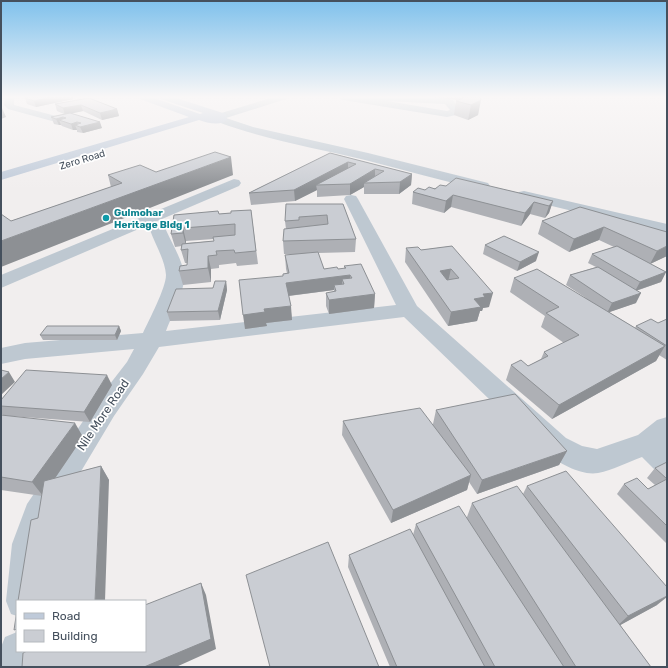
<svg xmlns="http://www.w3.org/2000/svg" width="668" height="668" viewBox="0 0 668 668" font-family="Rubik,sans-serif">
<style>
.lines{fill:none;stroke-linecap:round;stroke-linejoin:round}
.street{fill:#bec8d1;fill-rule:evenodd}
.secondary{fill:#bfcad9;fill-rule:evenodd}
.wall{fill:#aeb0b5;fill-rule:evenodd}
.shaded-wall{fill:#8d9094}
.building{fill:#cacdd3;stroke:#8d9094;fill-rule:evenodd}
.culture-dot{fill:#0f9aa8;stroke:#fff;stroke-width:1.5}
.labels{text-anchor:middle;stroke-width:3.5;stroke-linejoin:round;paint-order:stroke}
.far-street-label{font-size:10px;fill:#45505d;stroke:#fff}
.far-culture-label{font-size:10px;font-weight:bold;fill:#0d838f;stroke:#fff;text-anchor:start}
.street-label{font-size:12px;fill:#45505d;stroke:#fff}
</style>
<rect width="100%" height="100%" fill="#f1eeee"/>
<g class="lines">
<path class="street" d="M5,97H14V105L56,116L57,118L52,121L8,109L4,105Z
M274,97H288L286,99L226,118L253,127L368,153L488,183L490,186L488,189L483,190C443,181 405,170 365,160C316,148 266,140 218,122L217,120L218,114Z
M338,97L445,98L453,100L461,112L460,114L447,117L343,100ZM387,101L445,104L450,110L447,111Z
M234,179L239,180L241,183L239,186L1,288V275Z
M524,191L667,224V234L519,198L517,195L519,192Z
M351,195L356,196L358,199L417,306L566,438L582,446L597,449L638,435L657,420L667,417V476L657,472L642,457C628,462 613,470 598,473C581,476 560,463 546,454L404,317L159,347L143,374L114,416L52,520L46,544L42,601H17V616L11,614L6,601L12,544L27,504L96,402L127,362L134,349L25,359L1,364V348L25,343L143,333C149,320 166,288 166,275C165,260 155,244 150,230L152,227L158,225L164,227L166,230C172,244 182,259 184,274C186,289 171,317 166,331L396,305L344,199L346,196Z
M17,632V651H39L38,667H1V647L5,637Z"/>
<path class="secondary" d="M139,97H151L200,114L203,113L161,99L159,97H173L226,114L227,120C221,126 207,123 199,120L1,180V172L189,117L140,99Z"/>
</g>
<path class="wall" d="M28,97H73V99L36,107L27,104L25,98Z
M429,97H480L478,115L468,120L454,115L456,101L457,100Z
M89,98L117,109L119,116L102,120L83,111L71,113L102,128L83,133L77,132V130H73L62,126L61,125H59L54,124L51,117L64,114L57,111L55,104Z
M330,153L412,174L411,185L399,194H364V187L350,195L317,197V190L295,201L251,205L249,193Z
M156,172L233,175L11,221L111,187L108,175Z
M446,186L553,201L549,213L545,218L530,214L521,226L451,207L444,213L412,204L413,192Z
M343,204L356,239L355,252L318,253L324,269H344V266L375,294L374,308L329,314L326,306V293L334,292V290L289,296L292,320L266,323L267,326L245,329L283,276V274L287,273L286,269L285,255L302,254H284L283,241L286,229L285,221Z
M580,207L667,256L650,264L666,272L661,282L636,291V303L609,312L635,328L636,326L658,323L667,319V360L659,355L656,361L552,419L506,380L511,365L528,366L541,359L544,352L564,343L541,327L545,316L510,292L514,278L586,298L566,285L570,275L596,267L588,263L592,254L614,247L599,240L569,252L538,234L542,221Z
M251,210L258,264L237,266L236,263L219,265V268L211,269V282L183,285L179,271L187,265V263H185L181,250L182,246L175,247L171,234L174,215L219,214L231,213ZM214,239V241L186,243V241Z
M485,245L536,261L517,271L483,254Z
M452,246L489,307L483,308L482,311H480L477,321L448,326L405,262L406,248L421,250Z
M226,281L227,290L220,320L170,321L167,312L213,288Z
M119,326L121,331L117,340H43L40,335Z
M112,385L90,422L10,416L83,437L55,478L101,466L109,480L38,518L42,496L1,490V415L3,416L1,412V400Z
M436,410L567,451L559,465L477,494L469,482L467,490L391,523L342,435L343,421L433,424Z
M667,462V544L617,494L624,484L648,489L655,485L647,478L655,468Z
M527,486L657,605L620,625L651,667H390L348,567L349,555L413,535L416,524L467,517L472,503L523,494Z"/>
<path class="shaded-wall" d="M53,97H73V99L36,107L34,101Z
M481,100L478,115L468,120L471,105Z
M81,105L83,111L65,115L63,108Z
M2,108L6,117L1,119V109Z
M117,109L119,116L102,120L100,113Z
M63,117L65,122L59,120L61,125H59L56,119Z
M77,122L79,126L75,125L77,130H73L71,124Z
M100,122L102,128L83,133L80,127Z
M231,157L233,175L1,267V241Z
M348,162V173L316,185L317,190L295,201L294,190Z
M375,169V180L364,183V187L350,195V184Z
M412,174L411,185L399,194L400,182Z
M453,195L451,207L444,213L446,201Z
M553,201L549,213L545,218L549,206Z
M534,202L530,214L521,226L525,213Z
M604,227L599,240L569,252L574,239Z
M183,228L186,241V246L183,233Z
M667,246V256L650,264L657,251Z
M539,252L536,261L517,271L520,262Z
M208,256L211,269V282L208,268Z
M451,269L448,282L440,271Z
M666,272L661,282L635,291L640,282Z
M350,275V288L344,284L342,279V289L334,285V290L287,296L286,283Z
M226,281L227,290L220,320L218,311Z
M493,293L489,307L483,308L482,311H480L477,321L448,326L451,312L474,299L483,294Z
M641,293L636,303L607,313L612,303Z
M375,294L374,308L329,314V300Z
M291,306L292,320L266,323L267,326L245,329L243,315L264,309Z
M119,326L121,331L117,340L115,335Z
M665,346L656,361L552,419L559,405Z
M9,372L15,382L1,395V379Z
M107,375L112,385L90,422L84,412Z
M75,423L83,437L43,496L32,482Z
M567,451L559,465L477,494L482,480Z
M101,466L109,480L105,601H95Z
M471,475L467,490L391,523L393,510Z
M201,583L206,595L216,649L176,667H144Z
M667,596V597L657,605L615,628L628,616Z"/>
<path class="building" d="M28,97H53L34,101L25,98Z
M463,97H480L481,100L471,105L456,101L463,98Z
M89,98L117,109L100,113L81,105L63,108L55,104Z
M70,113L100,122L80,127L75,125L81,123L77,122L71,124L59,120L66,118L63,117L56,119L51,117Z
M215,152L231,157L1,241V214L11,221L122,183L108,175L140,165L156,172Z
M330,153L412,174L400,182L364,183L384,171L375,169L350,184L316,185L356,164L348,162L294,190L249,193Z
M456,178L553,201L549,206L534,202L525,213L453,195L446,201L413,192L418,188L425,190L429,187L435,189L440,185L446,186Z
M286,204H343L356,239L283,241L284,229L328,224L327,215L299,217V220L285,221Z
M580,207L667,232V246L657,251L604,227L574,239L542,221Z
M251,210L256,251L235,253L234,250L216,251L217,255L208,256V268L179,271L180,266L187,265L188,249L181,250L182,244L214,241L213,237L235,235V224L183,228V233L171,234L174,215L218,211L219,214L231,213V211Z
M504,236L539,252L520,262L485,245Z
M452,246L493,293L483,294L485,297L474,299L481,307L451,312L406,248L418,247L421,250ZM451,269L459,278L447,280L440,271Z
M617,246L666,272L640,282L592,254Z
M318,252L324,269L337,267L338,269L346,268L344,266L361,264L375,294L329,300L326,293L336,291L334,285L344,284L342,279L352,278L350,275L286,283L291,306L264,309L265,312L243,315L239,280L283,276V274L289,273L285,255Z
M598,267L641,293L612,303L570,275Z
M537,269L665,346L559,405L511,365L521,360L528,366L548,356L544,352L579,335L546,313L559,307L514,278Z
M215,281H226L218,311L167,312L176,289L213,288Z
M651,319L658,323L667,319V346L636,326Z
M47,326H119L115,335H40Z
M1,370L9,372L1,379Z
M26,370L107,375L84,412L1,406V400Z
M515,394L567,451L482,480L436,410Z
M420,408L471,475L393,510L343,421Z
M1,415L75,423L32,482L1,477Z
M667,462V526L624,484L637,478L648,489L667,479L655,468Z
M101,466L95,601H18L31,520L38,518L44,481Z
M566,471L667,587V596L628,616L527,486Z
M517,486L651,667H576L472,503Z
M459,506L564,667H495L416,524Z
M410,529L485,667H397L349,555Z
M328,542L379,667H270L246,575Z
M201,583L211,639L144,667H22L23,653L27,651H145V605Z
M17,610V629L14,630Z"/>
<linearGradient id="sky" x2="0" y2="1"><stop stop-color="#7fc1ec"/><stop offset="0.51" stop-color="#f9f7f7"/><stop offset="1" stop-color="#f9f7f7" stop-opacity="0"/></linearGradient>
<rect width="668" height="190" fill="url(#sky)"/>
<circle class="culture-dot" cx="106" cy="218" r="4"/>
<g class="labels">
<g class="far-street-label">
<text transform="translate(82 159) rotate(-17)" y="4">Zero Road</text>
</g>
<g class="far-culture-label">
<text x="114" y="216">Gulmohar<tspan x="114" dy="12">Heritage Bldg 1</tspan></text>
</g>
<g class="street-label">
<text transform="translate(103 415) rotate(-56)" y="4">Nile More Road</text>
</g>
</g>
<rect width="668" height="668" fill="none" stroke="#45505d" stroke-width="4"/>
<rect x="16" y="600" width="130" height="52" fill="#ffffff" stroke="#b5b9be"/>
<rect x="24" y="613" width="20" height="6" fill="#bfcad9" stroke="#b5b9be"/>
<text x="52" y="620" font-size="12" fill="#45505d">Road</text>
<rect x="24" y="630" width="20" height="12" fill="#cacdd3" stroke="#b5b9be"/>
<text x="52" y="640" font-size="12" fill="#45505d">Building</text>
</svg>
